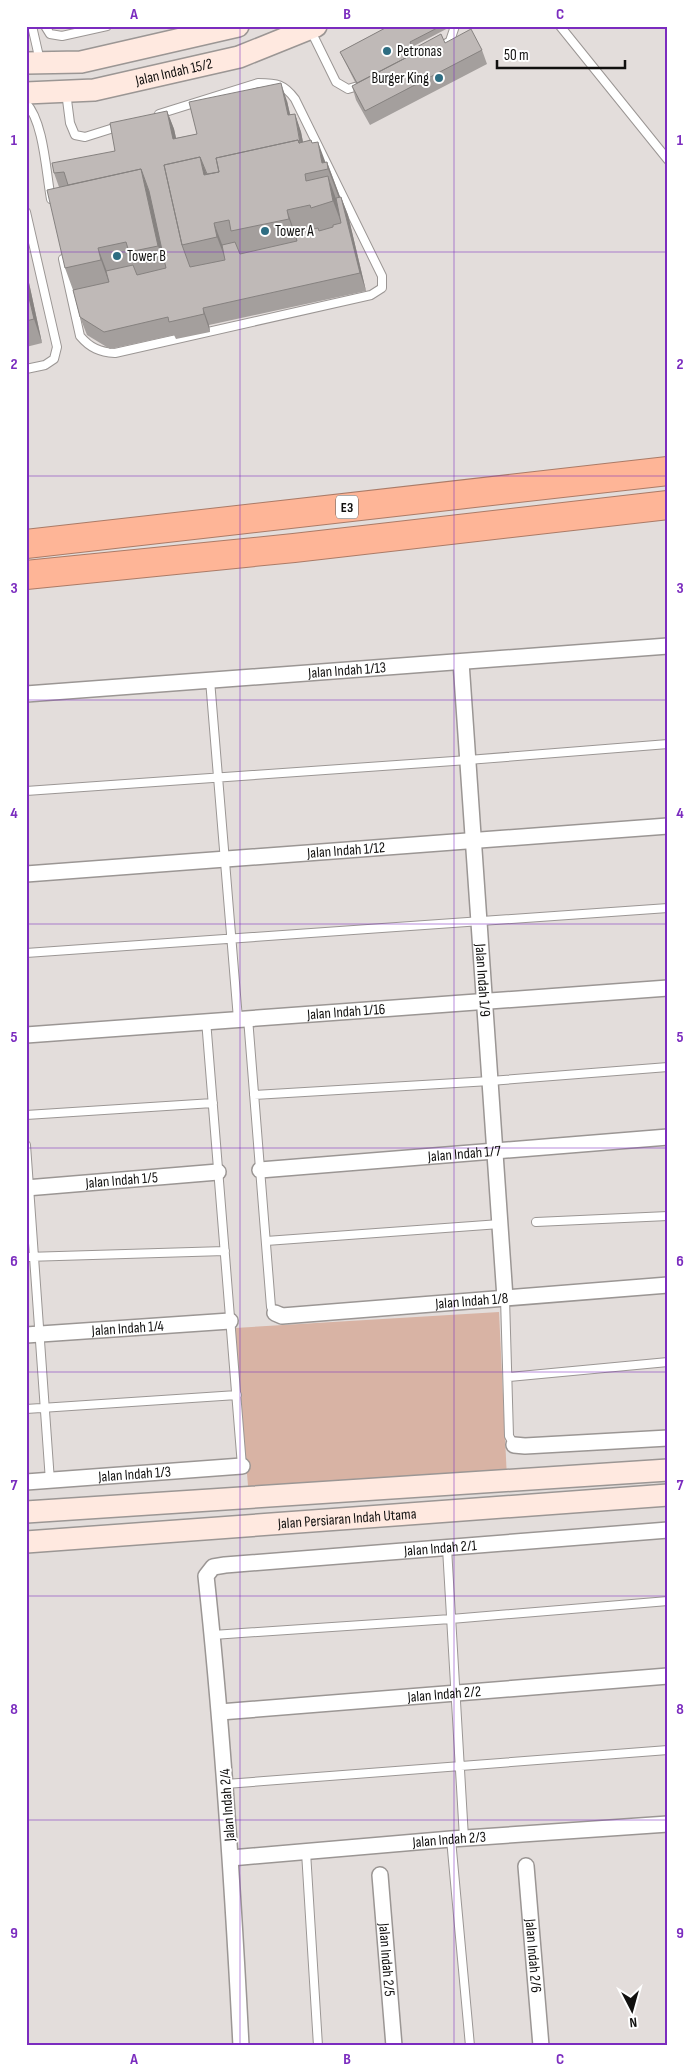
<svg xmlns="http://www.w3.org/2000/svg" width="694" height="2072" viewBox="0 0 694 2072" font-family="'Sofia Sans Condensed',sans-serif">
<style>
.green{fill:#d8b3a4}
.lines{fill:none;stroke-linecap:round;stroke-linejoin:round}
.lane-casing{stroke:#9b9694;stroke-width:10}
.street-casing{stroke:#9b9694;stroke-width:18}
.secondary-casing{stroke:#9b9694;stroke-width:24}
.highway-casing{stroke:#ab7b67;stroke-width:30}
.lane{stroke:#fff;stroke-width:8}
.street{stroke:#fff;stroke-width:15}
.secondary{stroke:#ffe9e0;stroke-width:21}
.highway{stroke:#feb597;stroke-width:28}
.wall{fill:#a49f9d}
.shaded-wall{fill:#868280}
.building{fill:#bfb9b7;stroke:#868280}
.grid{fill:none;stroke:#7b2cbf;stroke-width:1;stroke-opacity:0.55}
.poi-dot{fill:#2e6d82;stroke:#fff;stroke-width:2}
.labels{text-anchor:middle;stroke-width:4;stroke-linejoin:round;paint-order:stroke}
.shield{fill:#fff;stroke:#585857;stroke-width:1}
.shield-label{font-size:14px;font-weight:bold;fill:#11100f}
.poi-label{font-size:15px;fill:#11100f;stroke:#fff;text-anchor:start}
.street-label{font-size:15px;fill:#11100f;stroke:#fff}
.neatline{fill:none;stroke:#7b2cbf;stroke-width:2}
.grid-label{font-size:16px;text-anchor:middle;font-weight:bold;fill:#7b2cbf}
</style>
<rect width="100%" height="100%" fill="#e3dddb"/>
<path class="green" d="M499,1312L507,1479L249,1498L235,1328Z"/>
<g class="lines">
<g class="lane-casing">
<path id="lane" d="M32,26L40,61
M45,26L50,34L62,36L107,26
M560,26L668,160
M310,29L336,82L348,89L358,86
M444,45L450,41L455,26
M66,92L70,123L75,135L85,137L120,126
M26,103C44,122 46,173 51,199
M26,212L57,347L54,359L45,365L26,369
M63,259L80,336C90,348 100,352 115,353L371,295L382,288V276L295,99C284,84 277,83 258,83L159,114
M210,680L238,1019
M26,791L468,760L668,744
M26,953L668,908
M248,1018L271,1307L275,1313
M206,1020L242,1466
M254,1095L490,1081L668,1067
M26,1115L213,1103
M26,1145L50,1481
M536,1222L668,1216
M266,1241L500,1224
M26,1257L225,1251
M505,1298L509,1436L514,1445
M509,1377L668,1362
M26,1409L237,1395
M447,1548L464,1838
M213,1635L451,1619L668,1601
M226,1784L668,1750
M451,1839L470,2046
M306,1852L318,2046"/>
</g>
<g class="street-casing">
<g id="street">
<path id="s1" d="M461,662L505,1298"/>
<path id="s2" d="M26,694L668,646"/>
<path id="s3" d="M26,874L668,826"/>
<path id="s4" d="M26,1035L668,988"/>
<path id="s5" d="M260,1170L668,1137"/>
<path id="s6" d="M26,1188L218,1172"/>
<path id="s7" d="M275,1313L282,1316L668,1285"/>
<path id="s8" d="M26,1335L230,1321"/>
<path d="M514,1445L525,1446L668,1438"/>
<path id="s9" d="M26,1482L242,1466"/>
<path id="s10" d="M220,1712L668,1676"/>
<path id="s11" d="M231,1858L451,1839L668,1824"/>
<path id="s12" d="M526,1866L541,2046"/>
<path id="s13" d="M380,1875L394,2046"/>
<path id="s14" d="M241,2046C233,1889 223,1733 206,1576L213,1567L225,1565L668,1530"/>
</g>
</g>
<g class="secondary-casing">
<g id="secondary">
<path d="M26,63L81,62L238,26"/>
<path id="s15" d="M26,93L94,90L239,57L316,26"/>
<path d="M26,1512L668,1470"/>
<path id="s16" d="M26,1542L668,1495"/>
</g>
</g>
<g class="highway-casing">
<path id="highway" d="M26,544L668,471
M26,575L294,548L668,505"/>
</g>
<use href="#lane" class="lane"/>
<use href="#street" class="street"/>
<use href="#secondary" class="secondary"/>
<use href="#highway" class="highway"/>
</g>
<path class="wall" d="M55,26H64L55,28Z
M389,26H452L412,47L415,53L417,52L415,48L445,43L482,50L487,64L370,125L356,100L352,86L356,84L340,52Z
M287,101L290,114H295L301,132L303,142L311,140L312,143L325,163L327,162L340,197H341L348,215L366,291L209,325L210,332L176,339L174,335L110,349L87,335L80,317L73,290L65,268L59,187L54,173L115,151L167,111L174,129L176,138L197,134Z
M26,269L42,343L26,347Z"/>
<path class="shaded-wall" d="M281,83L287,101L294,132L288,115Z
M167,111L174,129L180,156L173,139Z
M295,114L301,132L308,168L302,150Z
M318,142L328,169L322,163Z
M200,157L215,197L204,175Z
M327,162L342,202L343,209L328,169Z
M141,169L155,209L173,286L158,246Z
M328,176L342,216L348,241L333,201Z
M341,197L348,215L366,291L360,273Z
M287,210L301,250L303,259L289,219Z
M214,223L229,263L232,277L217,237Z
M98,248L113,288L115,300L101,260Z
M26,269L42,343L34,319L26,285Z
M203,308L209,325L210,332L204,314Z"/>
<path class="building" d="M389,26H441L410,42L415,53L357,83L340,52Z
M471,29L482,50L365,111L352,86L417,52L415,48L441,34L445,43Z
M281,83L288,115L295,114L300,143H299L298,140L216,158L219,172L207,174L200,157L164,165L182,245L190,267L225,260L222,245L235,242L240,254L297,241L295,233L318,228L319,231L333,227V225L341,223L336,198L341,197L360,273L203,308L204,314L169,322L168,317L104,332L80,317L73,290L109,282L106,271L133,265L137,275L166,268L149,191L141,169L68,185L64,172L54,173L52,163L115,151L110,123L167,111L173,139L197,134L189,102Z
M298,140L299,143L311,140L312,143L318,142L322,163L327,162L328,169L305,174L306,181L328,176L333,201L311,208L310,205L287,210L289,219L231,231L229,220L214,223L217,237L182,245L164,165L200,157L204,175L219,172L216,158Z
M141,169L158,246L129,252L126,242L98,248L101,260L65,268L47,190Z
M26,285L34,319L26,321Z"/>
<path class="grid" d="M240,26V2046M454,26V2046M26,252H668M26,476H668M26,700H668M26,924H668M26,1148H668M26,1372H668M26,1596H668M26,1820H668"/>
<g class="poi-dot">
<circle cx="387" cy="51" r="5"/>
<circle cx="439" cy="78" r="5"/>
<circle cx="265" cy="231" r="5"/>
<circle cx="117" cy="256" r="5"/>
</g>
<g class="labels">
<rect class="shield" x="336" y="495.5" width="22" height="23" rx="4"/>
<g class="shield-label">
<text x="347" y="512">E3</text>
</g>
<g class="poi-label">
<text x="397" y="56">Petronas</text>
<text x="429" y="83" text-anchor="end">Burger King</text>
<text x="275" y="236">Tower A</text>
<text x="127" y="261">Tower B</text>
</g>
<g class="street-label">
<text dy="5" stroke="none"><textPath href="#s15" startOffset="150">Jalan Indah 15/2</textPath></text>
<text dy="5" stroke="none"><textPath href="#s2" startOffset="322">Jalan Indah 1/13</textPath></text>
<text dy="5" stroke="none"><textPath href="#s3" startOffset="321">Jalan Indah 1/12</textPath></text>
<text dy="5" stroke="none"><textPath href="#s1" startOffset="319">Jalan Indah 1/9</textPath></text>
<text dy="5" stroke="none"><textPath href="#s4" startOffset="321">Jalan Indah 1/16</textPath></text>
<text dy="5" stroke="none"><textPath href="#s5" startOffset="205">Jalan Indah 1/7</textPath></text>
<text dy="5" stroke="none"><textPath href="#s6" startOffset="96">Jalan Indah 1/5</textPath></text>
<text dy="5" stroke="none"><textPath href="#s7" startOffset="198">Jalan Indah 1/8</textPath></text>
<text dy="5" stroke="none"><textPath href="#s8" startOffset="102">Jalan Indah 1/4</textPath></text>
<text dy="5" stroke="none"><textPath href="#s9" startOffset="109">Jalan Indah 1/3</textPath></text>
<text dy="5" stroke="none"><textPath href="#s16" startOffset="322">Jalan Persiaran Indah Utama</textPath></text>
<text dy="5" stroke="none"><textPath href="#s14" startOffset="711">Jalan Indah 2/1</textPath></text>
<text dy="5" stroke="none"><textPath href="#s10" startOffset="225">Jalan Indah 2/2</textPath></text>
<text transform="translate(227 1805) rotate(-94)" y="5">Jalan Indah 2/4</text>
<text dy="5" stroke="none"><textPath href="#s11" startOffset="219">Jalan Indah 2/3</textPath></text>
<text dy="5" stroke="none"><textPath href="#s12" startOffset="90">Jalan Indah 2/6</textPath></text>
<text dy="5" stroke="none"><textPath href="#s13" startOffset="85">Jalan Indah 2/5</textPath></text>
</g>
</g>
<rect width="694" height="2072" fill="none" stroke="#ffffff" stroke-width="55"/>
<g transform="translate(632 2010) rotate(174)" stroke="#ffffff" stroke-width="4" paint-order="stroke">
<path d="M0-4L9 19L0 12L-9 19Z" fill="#11100f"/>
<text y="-8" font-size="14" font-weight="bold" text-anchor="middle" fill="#11100f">N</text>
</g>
<path d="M497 60v8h128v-8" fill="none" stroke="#11100f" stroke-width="2.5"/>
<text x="504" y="60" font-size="15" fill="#11100f" stroke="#ffffff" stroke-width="4" paint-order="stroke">50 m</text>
<rect x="28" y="28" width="638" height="2016" class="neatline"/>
<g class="grid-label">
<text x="134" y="19">A</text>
<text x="347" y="19">B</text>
<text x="560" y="19">C</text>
<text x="14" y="145">1</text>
<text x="680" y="145">1</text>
<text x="14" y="369">2</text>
<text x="680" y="369">2</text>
<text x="14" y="593">3</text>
<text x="680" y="593">3</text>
<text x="14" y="818">4</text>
<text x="680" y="818">4</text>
<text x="14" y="1042">5</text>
<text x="680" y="1042">5</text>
<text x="14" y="1266">6</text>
<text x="680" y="1266">6</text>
<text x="14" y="1490">7</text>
<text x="680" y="1490">7</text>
<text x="14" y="1714">8</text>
<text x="680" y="1714">8</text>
<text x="14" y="1938">9</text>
<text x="680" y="1938">9</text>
<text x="134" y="2064">A</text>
<text x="347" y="2064">B</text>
<text x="560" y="2064">C</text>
</g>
</svg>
